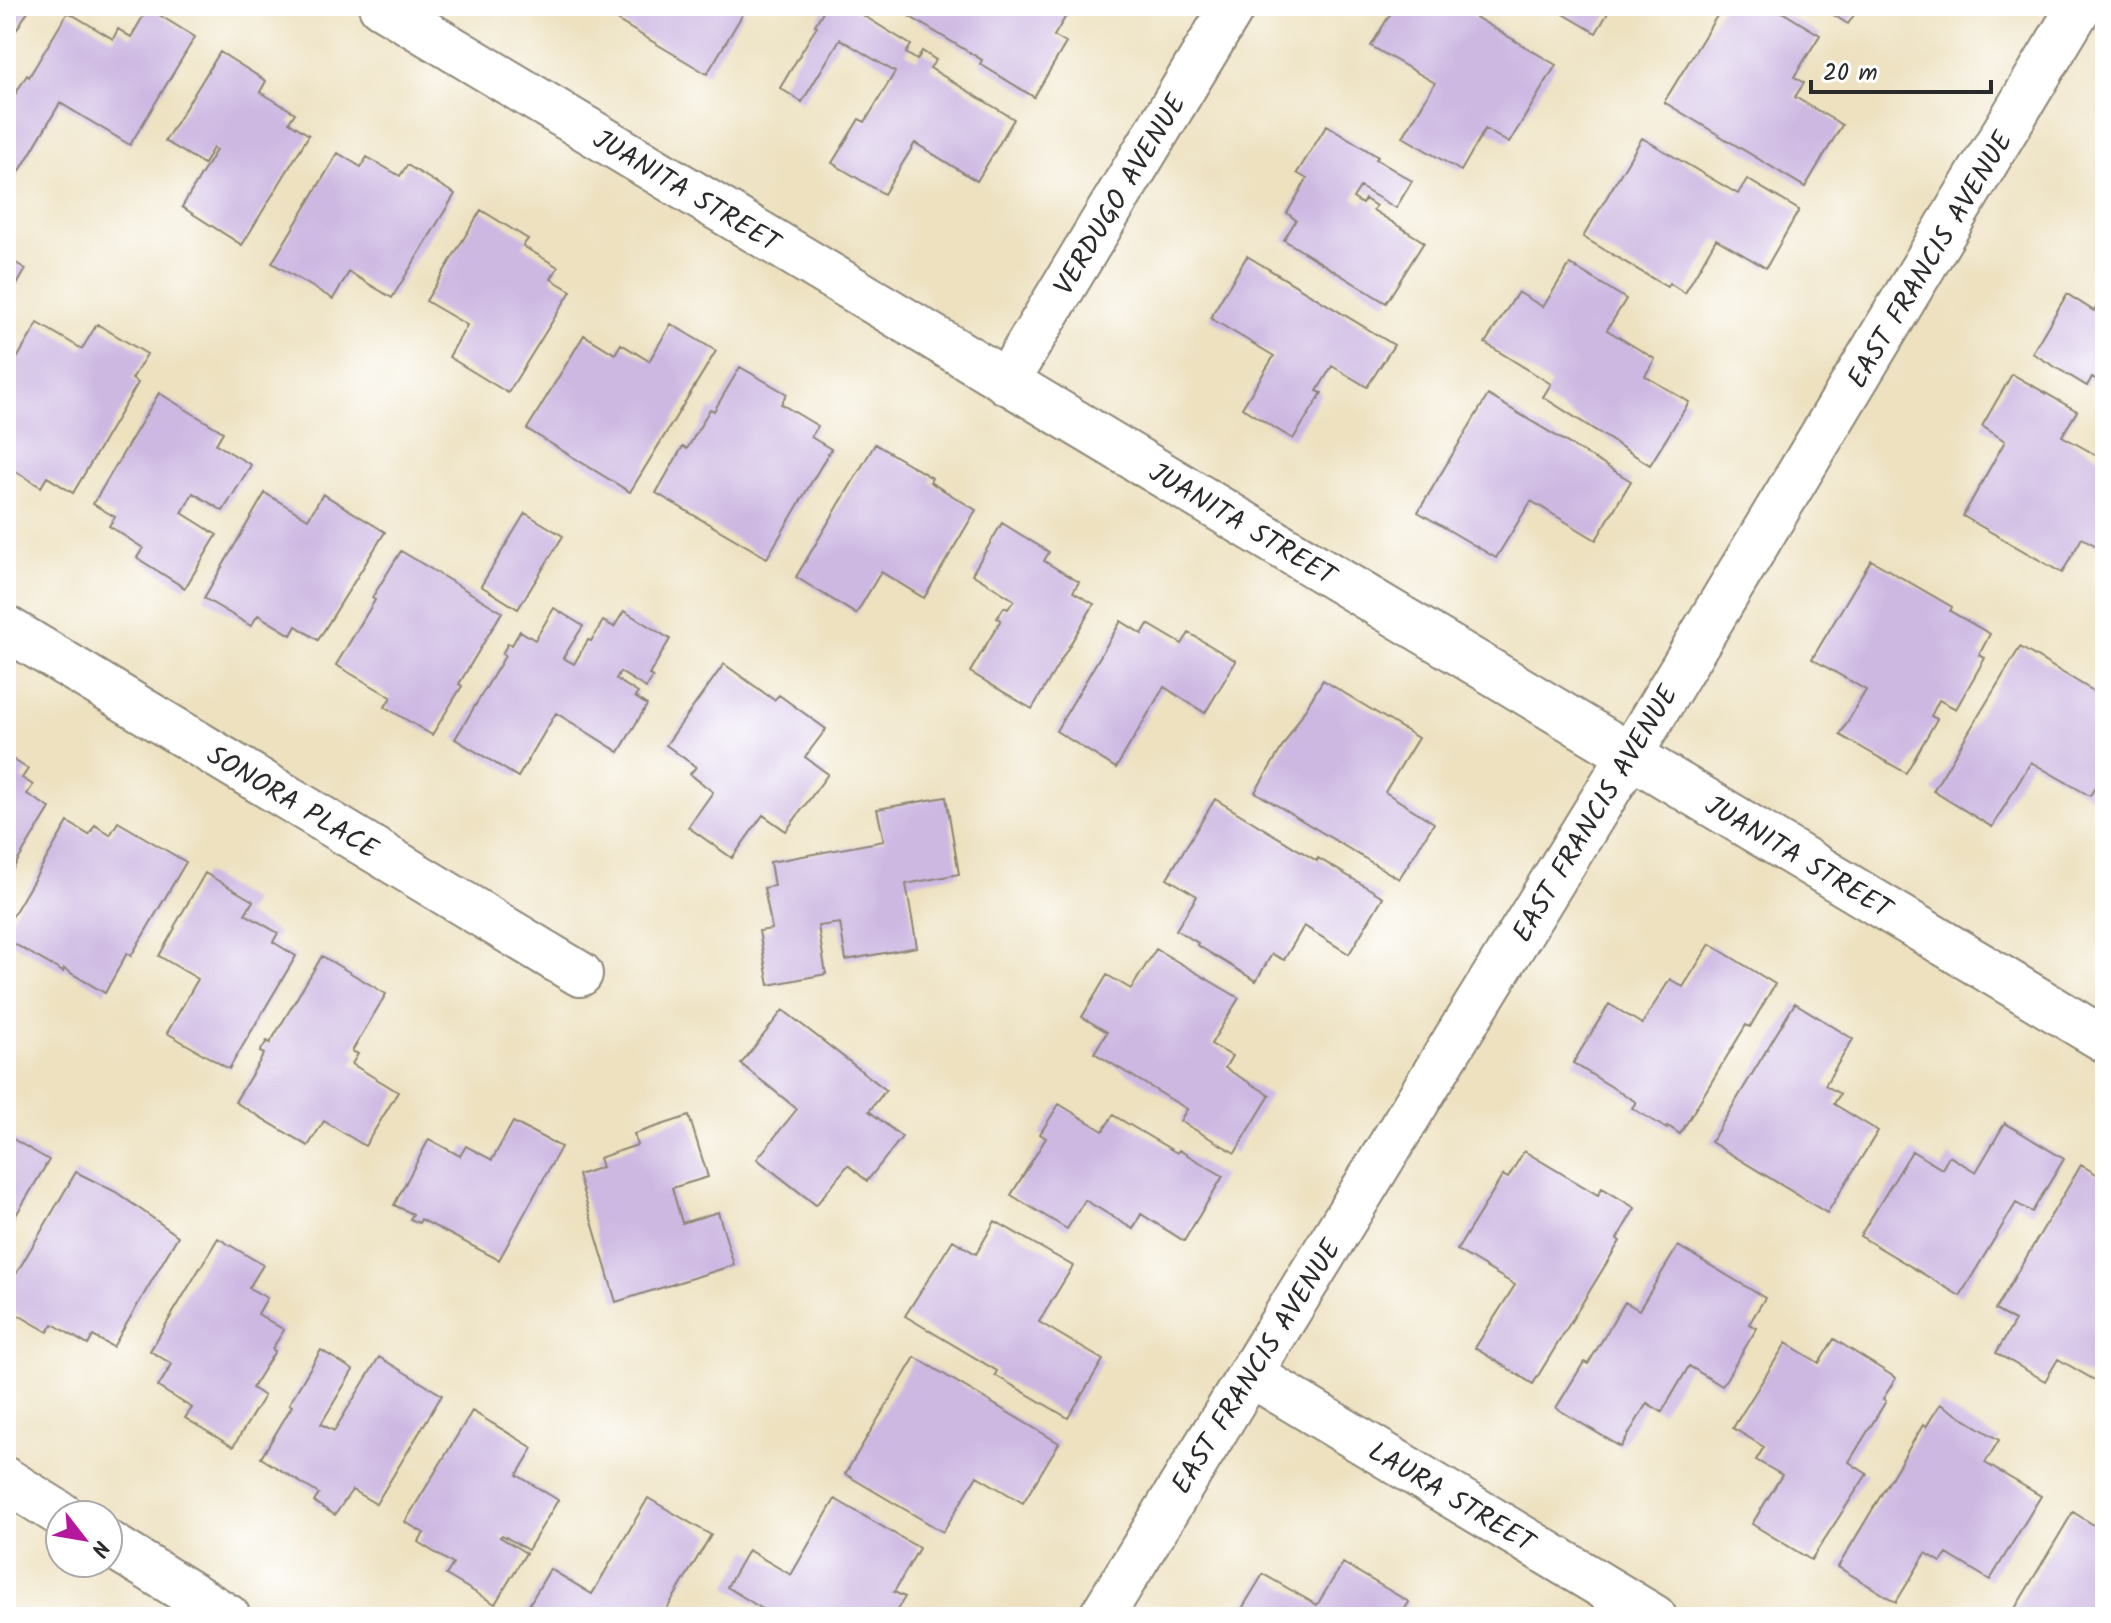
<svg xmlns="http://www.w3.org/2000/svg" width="2111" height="1623" viewBox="0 0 2111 1623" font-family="Kalam,sans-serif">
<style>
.building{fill:#cdb8e2}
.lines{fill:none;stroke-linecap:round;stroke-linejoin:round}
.minor-casing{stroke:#8c8676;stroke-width:48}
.minor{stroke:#fff;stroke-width:44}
.labels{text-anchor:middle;stroke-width:6;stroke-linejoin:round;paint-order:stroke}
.street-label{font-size:28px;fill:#2b2b2b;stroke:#fff}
</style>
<rect width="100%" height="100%" fill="#fff"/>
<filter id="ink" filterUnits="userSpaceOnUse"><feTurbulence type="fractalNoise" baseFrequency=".0125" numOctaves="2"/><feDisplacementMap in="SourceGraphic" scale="16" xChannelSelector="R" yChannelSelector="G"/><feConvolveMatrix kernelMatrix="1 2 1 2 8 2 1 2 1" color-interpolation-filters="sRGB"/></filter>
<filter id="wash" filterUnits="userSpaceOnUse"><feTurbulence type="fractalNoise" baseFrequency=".006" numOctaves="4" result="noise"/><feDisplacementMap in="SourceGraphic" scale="32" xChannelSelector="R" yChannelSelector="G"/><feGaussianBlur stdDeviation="1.8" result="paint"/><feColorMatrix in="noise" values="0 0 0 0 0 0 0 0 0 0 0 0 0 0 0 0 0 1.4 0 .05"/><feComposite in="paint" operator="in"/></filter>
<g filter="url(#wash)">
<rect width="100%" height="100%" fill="#ede1c0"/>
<g id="blocks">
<path class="building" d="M6,6H31L6,47Z
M593,6H746L742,11L744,12L707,74Z
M826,6H848L911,45L906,53L917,60L922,51L936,60L930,68L1014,119L977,181L915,143L884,194L832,163L859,119L865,122L895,72L840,39L802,102L780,88L817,26L815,25Z
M906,6H1072L1054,36L1066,43L1034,97L980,64L982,60L902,12Z
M1395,6H1457L1556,65L1509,143L1485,129L1461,171L1403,137L1435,83L1371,46Z
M1550,6H1612L1596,33Z
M1723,6H1772L1820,35L1794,77L1804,83L1795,97L1842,125L1805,187L1664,102Z
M1819,6H1860L1848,24Z
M148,8L195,37L130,145L60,103L11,186L6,183V109L27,75L29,77L68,12L113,39L118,29L131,37Z
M220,52L266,81L260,92L295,113L289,122L309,135L242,245L182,207L216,150L213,148L204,164L165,141Z
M1327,125L1378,157L1376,159L1412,181L1396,208L1360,187L1353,198L1362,204L1365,199L1376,206L1373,210L1424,242L1386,303L1284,240L1296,220L1287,213L1307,179L1297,173Z
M1642,138L1738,194L1747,179L1799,210L1766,268L1716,239L1685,293L1669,283L1667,287L1583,237Z
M338,153L361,167L367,157L400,176L407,165L455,194L392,298L349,272L333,299L272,263Z
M481,210L528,239L523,246L558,267L551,279L571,291L508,393L449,357L467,325L426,301Z
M1247,256L1394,345L1367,387L1332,366L1317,391L1322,393L1293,439L1242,408L1274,356L1210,318Z
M6,257L26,269L6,304Z
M1570,264L1626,299L1607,330L1655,359L1645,376L1689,402L1650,465L1543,397L1551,384L1485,343L1518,292L1543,307Z
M2105,293V385L2092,377L2087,386L2032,353L2067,294L2094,311Z
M38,323L82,349L97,324L147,354L132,379L138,383L73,493L47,477L41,487L10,468L6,476V377Z
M671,324L716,351L630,492L527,429L584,335L615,354L621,344L649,361Z
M740,367L787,394L781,404L818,426L811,437L831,449L767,558L656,493L683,446L687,449L710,409L714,411Z
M2012,374L2077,411L2062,436L2105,460V540L2100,548L2082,538L2062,573L1963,516L2005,441L1982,426Z
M159,393L223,432L216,444L251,465L223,511L193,493L182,513L217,535L185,588L137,558L143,548L109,526L115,517L93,504Z
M1488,395L1631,481L1596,540L1531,501L1496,558L1418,512Z
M875,444L932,478L930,482L976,510L924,598L881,572L856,614L796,577Z
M265,493L308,519L323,494L385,532L318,640L296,626L291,635L258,615L251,626L204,598Z
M525,513L563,536L518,609L481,586Z
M1002,523L1049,552L1044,561L1079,582L1073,592L1094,604L1032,709L970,672L1001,620L997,618L1004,607L1008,609L1014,600L972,574Z
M401,551L502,612L459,684L462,686L432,735L385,707L391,697L336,665L375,600L372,598Z
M1871,560L1952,607L1950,611L1990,634L1979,655L1985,658L1956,709L1939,700L1931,716L1937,719L1906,773L1840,735L1866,690L1812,659Z
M554,608L583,626L563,658L574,664L588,640L591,641L603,621L614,627L624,611L670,639L649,675L653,677L646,688L620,672L616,679L638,693L635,697L647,705L619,752L556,713L518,777L455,739L505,656L502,654L508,643L512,645L520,631L535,640Z
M1121,621L1142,634L1148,624L1182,644L1189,633L1236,661L1205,713L1164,687L1116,768L1056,731Z
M2020,647L2105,698V771L2090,796L2031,762L1992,827L1933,791Z
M724,664L774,700L779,695L826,729L805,757L828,774L786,831L763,815L732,858L688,827L713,792L690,774L696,767L666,745Z
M1323,680L1418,738L1385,792L1434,823L1399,879L1255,792Z
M6,755L28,769L22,778L33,785L27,794L50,808L6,880Z
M946,797L959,874L906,884L917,947L846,960L840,923L818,926L826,974L769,985L759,931L772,929L764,888L774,886L770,862L884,841L877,809Z
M1215,799L1317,861L1318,858L1383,897L1349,954L1304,926L1284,960L1272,954L1256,981L1197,945L1198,943L1176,930L1197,896L1167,878Z
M68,822L89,835L95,825L110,835L118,822L186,862L131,956L127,953L105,993L64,969L63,972L6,939V927Z
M205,873L253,901L245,914L278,933L273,942L296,956L229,1069L167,1033L198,979L159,956L175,928L174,927Z
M1710,944L1775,984L1750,1027L1746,1025L1680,1134L1668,1126L1667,1129L1632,1108L1636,1102L1573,1063L1609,1004L1642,1024L1670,979L1683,987Z
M1156,949L1239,998L1211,1044L1232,1056L1225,1068L1270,1095L1235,1153L1180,1121L1187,1109L1094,1053L1107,1032L1082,1017L1107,975L1131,989Z
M322,956L386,994L352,1051L358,1054L352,1064L398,1092L365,1146L324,1121L308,1146L235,1102L264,1054L260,1052L267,1041L270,1043Z
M1795,1003L1853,1039L1825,1085L1840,1094L1834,1104L1878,1131L1827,1213L1711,1142Z
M783,1010L886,1090L869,1111L902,1137L867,1181L848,1165L816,1205L757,1159L797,1109L741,1064Z
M1059,1104L1103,1131L1113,1115L1177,1153L1179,1150L1223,1176L1184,1241L1141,1214L1133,1229L1085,1200L1067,1229L1011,1195L1046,1138L1040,1134Z
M689,1116L708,1177L672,1188L682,1223L718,1212L734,1265L616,1302L578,1175L602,1167L599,1158L637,1145L634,1134Z
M513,1122L561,1147L499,1260L421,1219L419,1223L410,1219L413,1214L394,1205L429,1139L460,1156L466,1146L492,1160Z
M2005,1123L2064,1159L2032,1212L2016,1203L1960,1296L1860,1236L1912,1151L1942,1169L1949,1156L1976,1172Z
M6,1135L49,1160L6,1232Z
M1524,1151L1598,1195L1602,1188L1635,1208L1617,1239L1620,1241L1533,1384L1475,1348L1515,1285L1457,1250L1503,1175L1508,1178Z
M2081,1165L2105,1179V1386L2058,1359L2045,1381L1996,1353L2015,1321L1995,1310Z
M76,1172L116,1192L178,1236L113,1347L93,1336L88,1345L53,1324L48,1332L6,1308V1291Z
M995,1221L1073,1266L1039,1322L1103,1360L1068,1418L995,1375L997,1371L905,1316L953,1240L976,1254Z
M218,1238L263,1265L249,1288L267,1298L258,1314L284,1330L272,1349L275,1351L252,1388L264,1396L233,1447L185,1418L192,1408L158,1387L172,1364L150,1351Z
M1678,1246L1765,1298L1749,1324L1757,1328L1722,1386L1689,1366L1662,1412L1647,1403L1621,1447L1556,1408L1584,1362L1588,1364L1625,1302L1639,1310Z
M1834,1339L1896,1378L1883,1399L1886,1401L1849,1462L1867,1474L1811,1560L1752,1524L1782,1475L1756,1460L1764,1447L1733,1428L1786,1343L1819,1363Z
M321,1350L353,1370L321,1424L334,1431L379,1357L442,1395L376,1504L352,1490L335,1515L314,1502L319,1494L261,1458L292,1406L289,1404Z
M915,1357L1059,1443L1023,1503L977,1476L943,1532L845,1474Z
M1940,1404L1999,1440L1985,1463L2041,1496L1990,1580L1947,1554L1941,1562L1926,1553L1896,1602L1838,1567L1923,1425L1926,1427Z
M472,1411L533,1448L517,1475L558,1500L528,1550L502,1535L500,1537L526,1553L495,1604L446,1575L453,1564L418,1542L424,1533L405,1522Z
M648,1498L711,1535L662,1617H522L550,1569L592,1594Z
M835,1499L919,1548L894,1592L905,1597L895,1613L902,1617H767L769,1613L727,1587L748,1550L791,1575Z
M2073,1512L2105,1532V1617H2015L2011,1615Z
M1343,1563L1409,1602L1400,1617H1237L1263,1574L1317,1605Z"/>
</g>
</g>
<g filter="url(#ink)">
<use href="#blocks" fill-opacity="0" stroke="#8c8676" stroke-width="2"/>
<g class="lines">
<g class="minor-casing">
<path id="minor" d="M381,6L2105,1040
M1006,382L1233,6
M6,628L580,974
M1250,1374L1654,1617
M6,1480L62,1515
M108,1543L228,1617
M1101,1617L1630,755L2080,6"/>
</g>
<use href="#minor" class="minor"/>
</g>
</g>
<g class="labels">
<g class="street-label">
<text transform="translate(687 190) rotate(31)" y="10">JUANITA STREET</text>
<text transform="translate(1119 194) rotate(-59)" y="10">VERDUGO AVENUE</text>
<text transform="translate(1929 259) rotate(-59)" y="10">EAST FRANCIS AVENUE</text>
<text transform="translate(1243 523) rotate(31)" y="10">JUANITA STREET</text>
<text transform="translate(293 801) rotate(31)" y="10">SONORA PLACE</text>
<text transform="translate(1594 813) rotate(-59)" y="10">EAST FRANCIS AVENUE</text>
<text transform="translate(1799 856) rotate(31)" y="10">JUANITA STREET</text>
<text transform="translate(1255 1366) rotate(-58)" y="10">EAST FRANCIS AVENUE</text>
<text transform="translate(1452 1496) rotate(31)" y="10">LAURA STREET</text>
</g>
</g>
<rect width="2111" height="1623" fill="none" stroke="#fff" stroke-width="32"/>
<g transform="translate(84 1539) rotate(121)"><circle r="38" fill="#ffffff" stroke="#aaaaaa" stroke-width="2"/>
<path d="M0-6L14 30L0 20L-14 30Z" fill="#b5179e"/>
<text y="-12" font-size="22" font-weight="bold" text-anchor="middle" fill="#2b2b2b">N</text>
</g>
<path d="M1811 80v12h180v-12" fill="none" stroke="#2b2b2b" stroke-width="4"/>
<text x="1823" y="80" font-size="24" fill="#2b2b2b" stroke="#ffffff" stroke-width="6" paint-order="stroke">20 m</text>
</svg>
